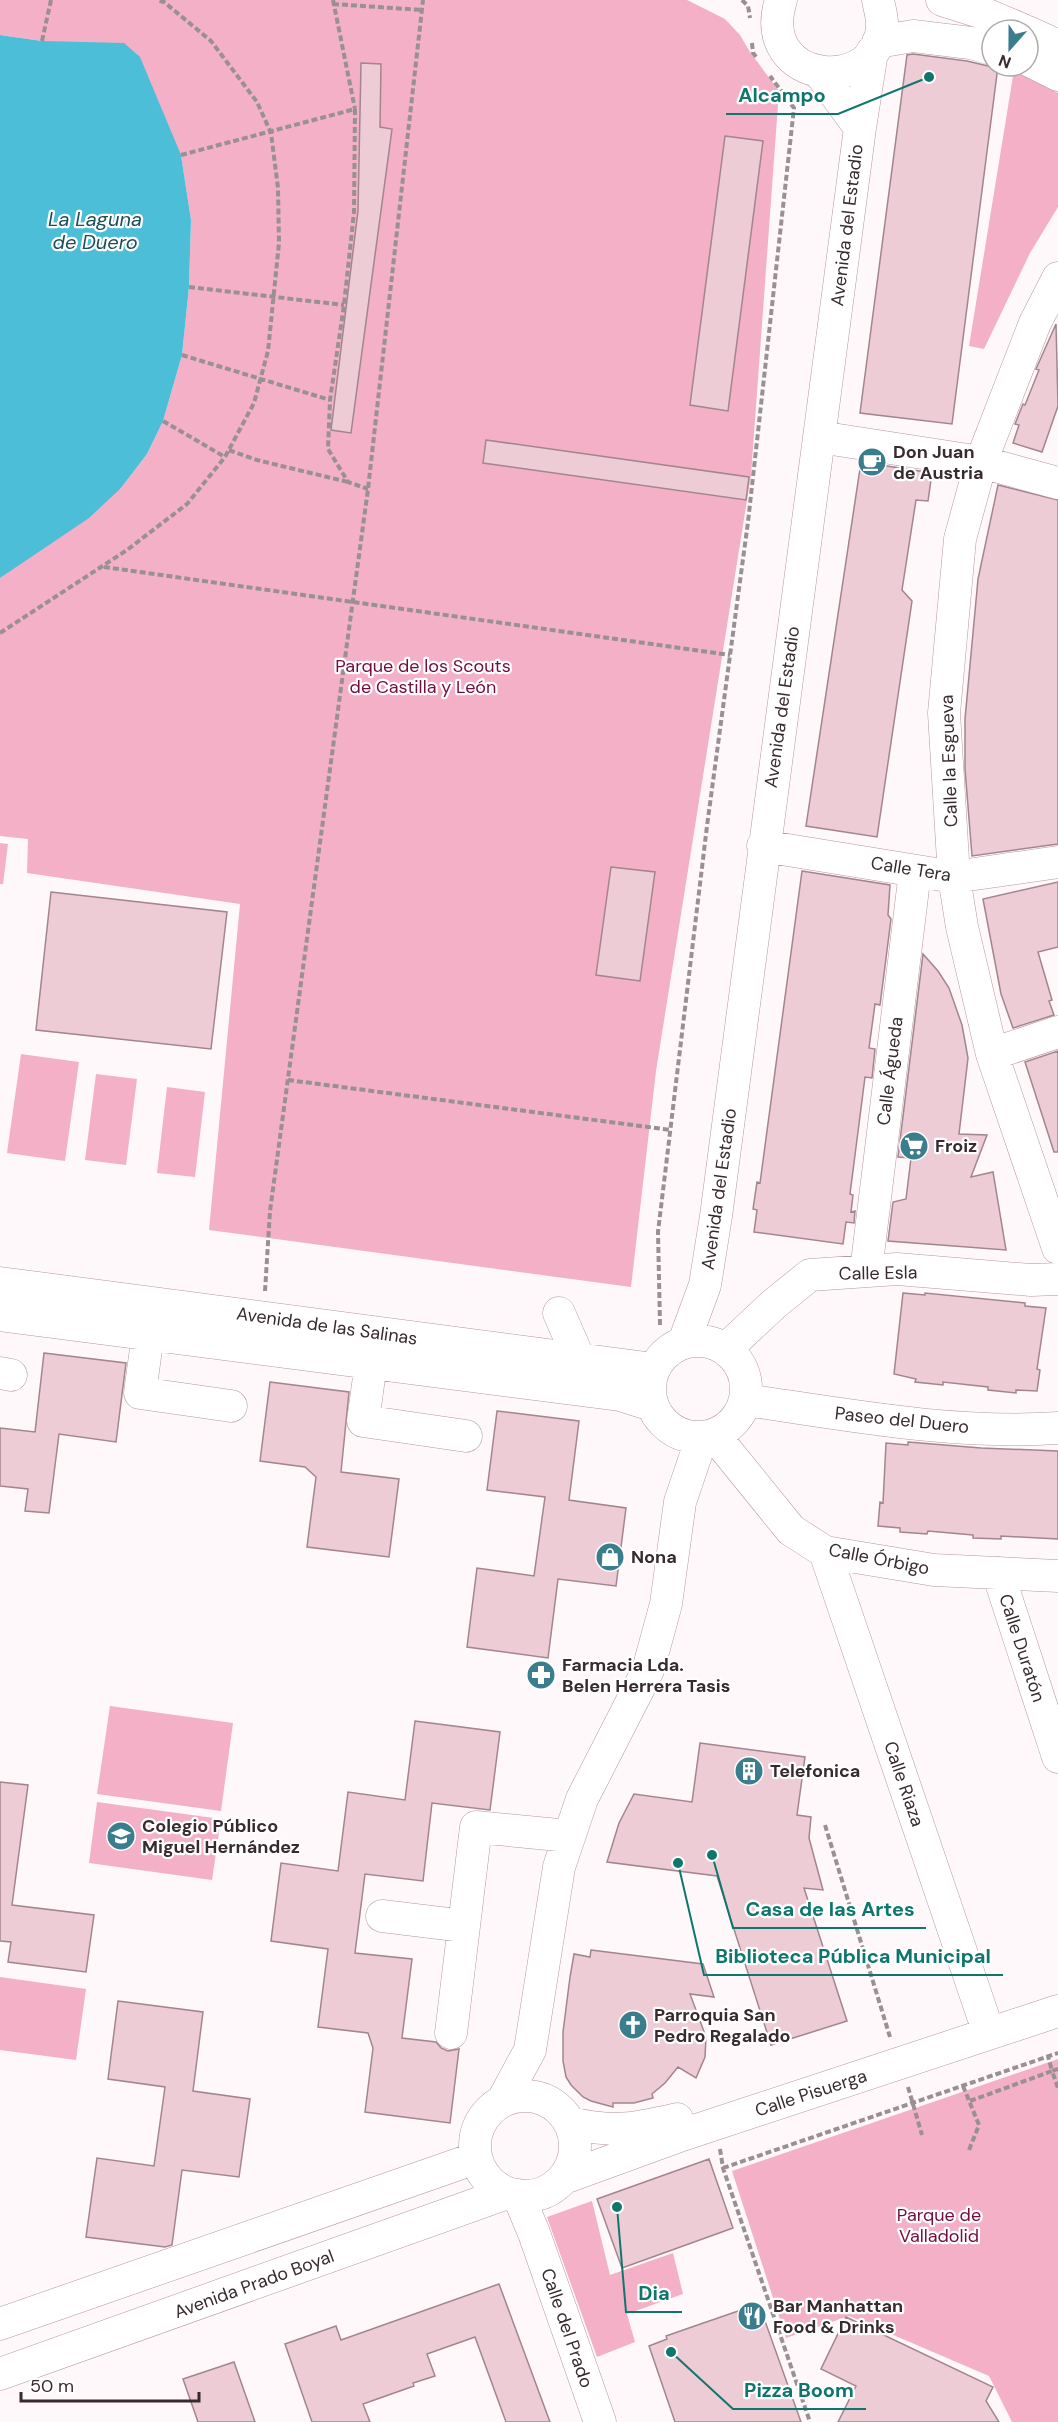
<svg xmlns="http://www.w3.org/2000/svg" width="1058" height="2422" viewBox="0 0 1058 2422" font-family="'DM Sans',sans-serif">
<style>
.green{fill:#f3b0c7}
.water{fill:#4cbed8}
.building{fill:#edccd6;stroke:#a3858f;stroke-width:1.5}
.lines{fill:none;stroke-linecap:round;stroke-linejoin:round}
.minor-casing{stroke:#b696a1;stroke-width:33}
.path{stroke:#999093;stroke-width:4;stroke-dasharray:6 3;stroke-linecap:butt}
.minor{stroke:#fff;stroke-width:32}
.labels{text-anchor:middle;stroke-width:4.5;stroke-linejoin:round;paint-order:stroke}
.street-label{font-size:18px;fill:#372b2f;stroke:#fff}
.poi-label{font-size:18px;font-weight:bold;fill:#372b2f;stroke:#fff;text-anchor:start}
.park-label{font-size:18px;fill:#700c3f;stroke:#fff}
.water-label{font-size:20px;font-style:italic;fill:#1c4d58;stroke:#fff}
.leader{fill:none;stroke:#0f766e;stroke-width:2}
.callout-dot{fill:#0f766e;stroke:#fff;stroke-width:2}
.callout-label{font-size:20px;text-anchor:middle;font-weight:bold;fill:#0f766e;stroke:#fff;stroke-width:4.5;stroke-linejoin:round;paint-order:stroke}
</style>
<rect width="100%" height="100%" fill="#fff8fa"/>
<path class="green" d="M0,0H687L725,19L740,35L750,52L779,91L751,475L656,1071L631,1287L209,1230L240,904L27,873L28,839L0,836V578L121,488L147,454L163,421L182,355L189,287L191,220L181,155L42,41L0,35Z
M1014,70L1058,93V207L1030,253L984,349L969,346Z
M0,843L8,844L3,884H0Z
M21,1054L79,1062L65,1161L7,1153Z
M96,1074L137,1079L126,1165L85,1160Z
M167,1087L205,1092L195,1177L157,1173Z
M110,1706L233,1723L221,1811L97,1794Z
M97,1802L221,1819L212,1880L89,1863Z
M0,1977L86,1989L76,2060L0,2050Z
M1058,2059V2422H1012L989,2376L849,2316L786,2338L732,2171Z
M592,2201L610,2275L673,2253L683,2294L627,2314L635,2342L597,2357L547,2217Z"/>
<path class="water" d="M0,35L42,41L124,43L140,57L181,155L191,220L189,287L182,355L163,421L147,454L121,488L89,518L0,578Z"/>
<path class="building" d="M913,54L967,61L988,66H998L952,424L860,413L907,55Z
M361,63L381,64L380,127L392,129L351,433L331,430L358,211Z
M725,136L763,141L728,411L690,405Z
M1056,324L1058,406L1042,452L1013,443L1019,425L1015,424L1023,404L1025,405L1039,370L1036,369Z
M486,440L749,477L746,500L483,463Z
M861,462L932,473L928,501L916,500L902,590L912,601L877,837L806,826Z
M998,485L1058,500V844L972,856L965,769V719L978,579Z
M611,867L655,872L640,981L596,975Z
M802,871L890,885L888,915L891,919L880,1005L875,1004L869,1048L875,1049L872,1078L865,1077L850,1194L853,1195L851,1212L855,1211L854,1223L846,1222L843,1244L754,1232L757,1210L753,1209L757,1182L760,1183Z
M1058,882V947L1038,952L1052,1000L1049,1001L1054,1015L1013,1028L1001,994L983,899Z
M51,892L227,912L211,1049L36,1030Z
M923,954L938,971L949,988L962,1025L968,1058L959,1134L987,1135L971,1177L993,1172L1006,1250L888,1241L893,1202L906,1199L911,1158L898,1157Z
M1058,1051V1152H1054L1025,1062Z
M903,1293L925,1295V1293L1025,1303V1306L1046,1308L1037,1369L1040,1370L1037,1391L1016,1390V1393L988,1390V1387L943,1382V1385L915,1382L916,1379L894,1374Z
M44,1353L126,1363L116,1442L59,1434L49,1513L25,1511L28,1489L0,1486V1428L35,1432Z
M270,1382L349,1392L341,1472L399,1479L389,1557L307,1547L316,1477L305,1467L260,1461Z
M497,1411L579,1421L569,1500L626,1508L616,1586L558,1579L548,1658L467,1647L477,1568L534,1576L545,1497L487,1490Z
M908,1442L981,1448L1058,1451V1539L1001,1536V1539L973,1538V1535L928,1531L927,1534L900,1532V1528L878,1526L880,1502L883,1503L886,1443L908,1445Z
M415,1721L500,1732L490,1810L432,1803L423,1881L365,1874L355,1953L412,1959L402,2038L436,2042L441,2048L448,2051L459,2049L450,2123L365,2112L373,2048L368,2033L318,2027L328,1949L271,1941L281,1863L338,1871L348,1792L405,1800Z
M700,1743L805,1757L797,1815L811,1817L809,1838L823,1890L804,1888L847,2021L771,2045L717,1876L607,1862L619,1823L634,1794L692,1802Z
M0,1782L28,1785L12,1905L94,1915L86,1972L8,1962L11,1942L0,1941Z
M591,1950L703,1964L714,1997L690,1994L706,2037L705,2057L696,2078L678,2067L665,2083L652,2094L653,2098L634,2103H613V2107L591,2101L583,2097L571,2085L566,2077L563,2061V2032L570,1977L574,1954L590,1957Z
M118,2001L203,2012L193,2091L250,2099L239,2177L182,2170L172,2245L165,2247L86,2237L97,2158L154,2166L165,2087L108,2079Z
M709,2159L733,2228L622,2268L597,2199Z
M499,2284L550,2422H506L475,2337L427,2354L435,2376L413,2383L414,2386L363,2404L370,2422H312L285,2344L336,2326L341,2340Z
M760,2307L801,2422H675L649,2346L667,2339L666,2336L686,2329L744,2309L745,2312Z
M846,2317L993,2387L986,2401L999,2422H838L856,2386L821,2369Z
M234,2362L255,2422H198L183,2379Z"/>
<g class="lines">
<g class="minor-casing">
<path id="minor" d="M781,0C754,87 883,96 882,23C882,15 879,7 878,0
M942,0L983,13L1023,30
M1028,32L1058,46
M878,42L913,36L971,43L992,49
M1028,60L1058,75
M820,73L860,128
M1058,278L1035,323L981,462L960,539L944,713L954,877L962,927L992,1054L1058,1248
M819,437L981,462L1058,483
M763,846L954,877L1058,862
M992,1054L1058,1032
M866,1271L915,872
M0,1283L654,1369
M559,1313L579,1359
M0,1315L620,1395L652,1405
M148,1334L140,1393L231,1406
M650 1389a48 48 0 1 1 96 0a48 48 0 1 1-96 0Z
M684,1342L705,1285L716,1216L860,128L872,52
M726,1349L774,1304L810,1275L897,1269L1031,1280L1058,1279
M371,1363L363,1421L466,1436
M0,1373L11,1375
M746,1400C848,1415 955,1435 1058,1428
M714,1435L791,1530L825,1552L934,1570L1058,1576
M825,1552L983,2016
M998,1573L1058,1757
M382,1916L464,1926
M451,2033L476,1827L569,1836
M475 2146a50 50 0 1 1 100 0a50 50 0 1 1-100 0Z
M503,2100L530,2050L559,1867L582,1799L648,1670L666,1604L680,1502L702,1437
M570,2123C613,2133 635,2129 677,2119
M564,2178L682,2135L1058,2011
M518,2195L534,2233L600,2422
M0,2324L476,2158
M0,2374L507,2193"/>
</g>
<path class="path" d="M333,0L355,109
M742,0L748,6L750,18
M333,4L422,10
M42,41L51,0
M752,43L753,53L757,58
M181,155L355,109L354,212L344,305L330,400L328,449L348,482L368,489
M189,287L344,305
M182,355L330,400
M163,421L225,457
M229,450L257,460L348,482
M104,567L730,655
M0,633L127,550L187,504L225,457L254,403L268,351L279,243L278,188L271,133L257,102L211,41L164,2L157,0
M288,1080L671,1130
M265,1291L270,1211L368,489L423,0
M660,1325L658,1232L707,826L748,522L794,108L770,76
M825,1825L890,2037
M1058,2069L1052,2071L1058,2088
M963,2086L979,2125L969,2150
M908,2087L922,2135
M970,2101L1052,2071L1048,2056
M720,2149L723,2168L810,2422
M723,2168L1058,2053"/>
<use href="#minor" class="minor"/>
</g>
<defs>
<g id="cafe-disc" transform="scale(1.5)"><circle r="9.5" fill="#3a7d8d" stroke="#fff"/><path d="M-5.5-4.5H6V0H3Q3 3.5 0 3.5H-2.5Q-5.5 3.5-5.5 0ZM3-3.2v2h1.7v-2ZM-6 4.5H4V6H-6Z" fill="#fff"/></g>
<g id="supermarket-disc" transform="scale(1.5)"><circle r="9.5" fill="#3a7d8d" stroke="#fff"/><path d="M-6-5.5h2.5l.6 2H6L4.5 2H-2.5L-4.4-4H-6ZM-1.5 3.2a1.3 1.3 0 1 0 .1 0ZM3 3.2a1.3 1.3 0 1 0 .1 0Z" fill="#fff"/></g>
<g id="shop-disc" transform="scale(1.5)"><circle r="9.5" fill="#3a7d8d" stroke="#fff"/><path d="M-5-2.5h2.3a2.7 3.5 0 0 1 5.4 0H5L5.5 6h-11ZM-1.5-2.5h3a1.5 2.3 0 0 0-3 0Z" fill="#fff"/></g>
<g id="pharmacy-disc" transform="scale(1.5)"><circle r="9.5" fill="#3a7d8d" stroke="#fff"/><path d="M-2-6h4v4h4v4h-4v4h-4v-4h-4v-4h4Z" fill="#fff"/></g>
<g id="building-disc" transform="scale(1.5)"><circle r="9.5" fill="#3a7d8d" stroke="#fff"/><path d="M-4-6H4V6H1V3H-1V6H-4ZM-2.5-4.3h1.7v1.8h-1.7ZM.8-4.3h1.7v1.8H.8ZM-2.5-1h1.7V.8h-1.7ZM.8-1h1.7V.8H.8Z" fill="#fff"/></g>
<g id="school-disc" transform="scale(1.5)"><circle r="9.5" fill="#3a7d8d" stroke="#fff"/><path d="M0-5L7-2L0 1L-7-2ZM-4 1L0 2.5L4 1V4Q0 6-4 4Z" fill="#fff"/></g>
<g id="church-disc" transform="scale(1.5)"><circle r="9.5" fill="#3a7d8d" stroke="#fff"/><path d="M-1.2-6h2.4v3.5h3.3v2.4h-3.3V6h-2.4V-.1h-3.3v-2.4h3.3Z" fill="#fff"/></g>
<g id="restaurant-disc" transform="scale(1.5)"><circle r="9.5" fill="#3a7d8d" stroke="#fff"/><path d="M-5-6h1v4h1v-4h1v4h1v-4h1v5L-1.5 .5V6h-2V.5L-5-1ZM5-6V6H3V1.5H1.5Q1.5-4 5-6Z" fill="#fff"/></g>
</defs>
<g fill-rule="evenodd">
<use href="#cafe-disc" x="872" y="462"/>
<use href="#supermarket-disc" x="914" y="1146"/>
<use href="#shop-disc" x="610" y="1557"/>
<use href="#pharmacy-disc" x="541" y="1675"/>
<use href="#building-disc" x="749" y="1771"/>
<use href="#school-disc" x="121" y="1836"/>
<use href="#church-disc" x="633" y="2025"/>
<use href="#restaurant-disc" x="752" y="2316"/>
</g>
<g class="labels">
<g class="street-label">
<text transform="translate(847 225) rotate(-83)" y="6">Avenida del Estadio</text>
<text transform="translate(782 707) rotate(-82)" y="6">Avenida del Estadio</text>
<text transform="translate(949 761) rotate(-92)" y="6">Calle la Esgueva</text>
<text transform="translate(911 869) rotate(9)" y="6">Calle Tera</text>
<text transform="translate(890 1071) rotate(-83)" y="6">Calle Águeda</text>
<text transform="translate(719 1189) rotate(-82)" y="6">Avenida del Estadio</text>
<text transform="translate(878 1273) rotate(-1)" y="6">Calle Esla</text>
<text transform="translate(327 1326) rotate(8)" y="6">Avenida de las Salinas</text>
<text transform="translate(902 1420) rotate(6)" y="6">Paseo del Duero</text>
<text transform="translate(879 1559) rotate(11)" y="6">Calle Órbigo</text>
<text transform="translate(1022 1648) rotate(72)" y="6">Calle Duratón</text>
<text transform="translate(904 1784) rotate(71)" y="6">Calle Riaza</text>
<text transform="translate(811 2093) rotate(-18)" y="6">Calle Pisuerga</text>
<text transform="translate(254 2284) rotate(-20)" y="6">Avenida Prado Boyal</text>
<text transform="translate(567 2328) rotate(71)" y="6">Calle del Prado</text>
</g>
<g class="poi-label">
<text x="893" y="458">Don Juan<tspan x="893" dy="21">de Austria</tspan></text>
<text x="935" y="1152">Froiz</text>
<text x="631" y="1563">Nona</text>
<text x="562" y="1671">Farmacia Lda.<tspan x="562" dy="21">Belen Herrera Tasis</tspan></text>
<text x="770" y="1777">Telefonica</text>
<text x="142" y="1832">Colegio Público<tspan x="142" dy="21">Miguel Hernández</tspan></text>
<text x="654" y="2021">Parroquia San<tspan x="654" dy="21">Pedro Regalado</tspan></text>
<text x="773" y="2312">Bar Manhattan<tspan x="773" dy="21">Food &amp; Drinks</tspan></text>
</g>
<g class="park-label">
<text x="423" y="672">Parque de los Scouts<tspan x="423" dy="21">de Castilla y León</tspan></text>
<text x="939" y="2221">Parque de<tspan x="939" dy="21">Valladolid</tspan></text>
</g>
<g class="water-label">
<text x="95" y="226">La Laguna<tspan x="95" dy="23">de Duero</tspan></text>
</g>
</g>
<path class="leader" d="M929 77L838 114H726M712 1855L733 1928H926M678 1863L704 1975H1003M617 2207L626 2312H682M671 2352L733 2409H866"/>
<g class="callout-dot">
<circle cx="929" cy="77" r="6"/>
<circle cx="712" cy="1855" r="6"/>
<circle cx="678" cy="1863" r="6"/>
<circle cx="617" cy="2207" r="6"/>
<circle cx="671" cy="2352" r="6"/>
</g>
<g class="callout-label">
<text x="782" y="102">Alcampo</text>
<text x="830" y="1916">Casa de las Artes</text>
<text x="853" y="1963">Biblioteca Pública Municipal</text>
<text x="654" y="2300">Dia</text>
<text x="799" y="2397">Pizza Boom</text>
</g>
<g transform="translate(1010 48) rotate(201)"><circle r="28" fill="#ffffff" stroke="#afaaac" stroke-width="1.5"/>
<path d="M0-4.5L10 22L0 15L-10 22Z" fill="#3a7d8d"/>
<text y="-9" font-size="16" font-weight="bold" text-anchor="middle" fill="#372b2f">N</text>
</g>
<path d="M21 2392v9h178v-9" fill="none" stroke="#372b2f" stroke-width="3"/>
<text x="30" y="2392" font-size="18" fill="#372b2f" stroke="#ffffff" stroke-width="4.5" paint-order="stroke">50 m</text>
</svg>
